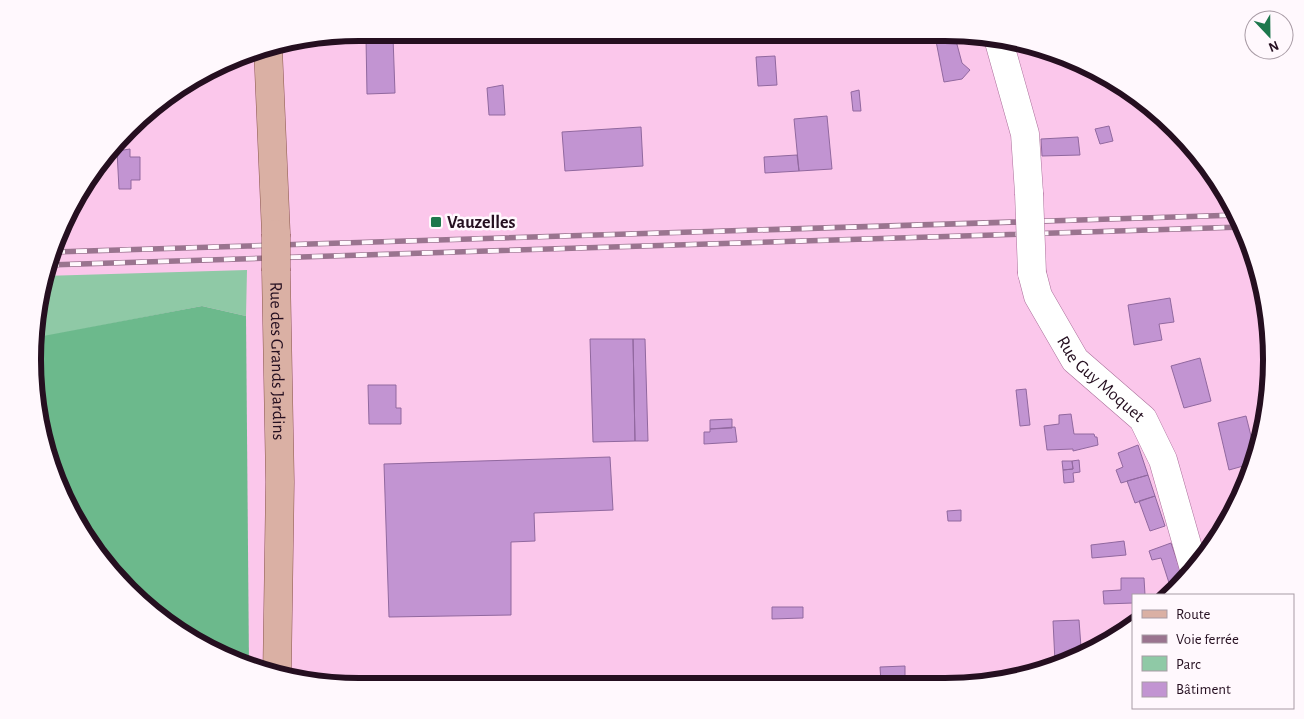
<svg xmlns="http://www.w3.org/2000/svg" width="1304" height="719" viewBox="0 0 1304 719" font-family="'Alegreya Sans',sans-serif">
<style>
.green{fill:#8fc9a6}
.forest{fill:#6cb98c}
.building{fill:#c294d2;stroke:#91689f}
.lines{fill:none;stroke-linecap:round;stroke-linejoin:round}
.minor-casing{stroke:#ab709b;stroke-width:29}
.major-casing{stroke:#8a554e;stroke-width:29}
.minor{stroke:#fff;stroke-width:28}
.major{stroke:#dab0a4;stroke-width:28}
.rail-casing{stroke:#9a748f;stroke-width:5.5}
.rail{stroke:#fff8fd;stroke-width:4;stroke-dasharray:11;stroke-linecap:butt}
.minor-bridge-casing{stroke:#ab709b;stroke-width:29;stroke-linecap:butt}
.major-bridge-casing{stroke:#8a554e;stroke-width:29;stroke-linecap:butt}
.minor-bridge{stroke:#fff;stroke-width:28}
.major-bridge{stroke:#dab0a4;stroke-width:28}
.poi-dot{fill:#1d774c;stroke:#fff8fd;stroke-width:2}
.labels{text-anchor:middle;stroke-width:5;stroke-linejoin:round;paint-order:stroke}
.poi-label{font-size:18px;font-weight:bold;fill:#250f20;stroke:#fff8fd;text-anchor:start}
.street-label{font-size:18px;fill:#250f20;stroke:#fff8fd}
.rim{fill:none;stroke:#250f20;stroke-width:6}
</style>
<rect width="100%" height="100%" fill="#fbc7eb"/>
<path class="green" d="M247,270L246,316L202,306L37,338L43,276Z"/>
<path class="forest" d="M202,306L246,316L249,665L196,643L114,575L58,485L33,381L38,337Z"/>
<path class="building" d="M393,37L395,93L367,94L366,38Z
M955,37L962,63L970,70L962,79L944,82L936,41Z
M775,56L777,85L758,86L756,57Z
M503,85L505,115H489L487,88Z
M859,90L861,111H853L851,92Z
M827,116L832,169L799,171L794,119Z
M1109,126L1113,141L1100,144L1095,129Z
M641,127L643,166L565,171L562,132Z
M1078,137L1080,155L1042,156L1041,139Z
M130,149V157H140V180H131V189H119L117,151Z
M797,155L799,171L765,173L764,157Z
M1170,298L1174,322L1159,324L1162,340L1134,345L1128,305Z
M590,339H633L635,441L593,442Z
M633,339H645L648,441H635Z
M1200,358L1211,401L1184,408L1171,366Z
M368,385H396V408H401V424H369Z
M1026,389L1030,425L1020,426L1016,390Z
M1071,414L1074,434H1094L1095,437H1097L1098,445L1073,451V449L1047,450L1044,426L1059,424V415Z
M1246,416L1256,456L1254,463L1229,470L1218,423Z
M732,419V428L710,429V420Z
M735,427L737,442L704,444V432H710V429Z
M1138,445L1148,475L1121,483L1116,470L1123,467L1118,453Z
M610,457L613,510L534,513L535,541L511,542V615L389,617L384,464Z
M1079,460L1080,472L1073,473L1074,482L1064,483L1063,470L1073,469L1072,461Z
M1062,461H1072L1073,469L1063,470Z
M1148,475L1155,496L1135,503L1127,481Z
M1155,496L1165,526L1150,531L1139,501Z
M961,510V521H948L947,511Z
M1124,541L1126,555L1092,558L1091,545Z
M1171,543L1184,581L1171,589L1161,558L1152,560L1149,551Z
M1121,578H1144L1145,595H1133V603L1104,604L1103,591L1121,590Z
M772,607H803V618L772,619Z
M1079,620L1081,647H1084V652L1065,662H1055L1053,621Z
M905,666V680L881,682L880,667Z"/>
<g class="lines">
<g class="minor-casing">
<g id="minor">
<path d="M998,38L1025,134L1029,193"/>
<path id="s1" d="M1032,273L1038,296L1075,360L1143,419L1163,460L1194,569"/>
</g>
</g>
<g class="major-casing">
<g id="major">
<path d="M268,48L276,234"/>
<path id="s2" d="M276,271L280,482L277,676"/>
</g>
</g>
<use href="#minor" class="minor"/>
<use href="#major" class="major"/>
<g class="rail-casing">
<path id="rail" d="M54,252L1238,215
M48,265L1242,227"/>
</g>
<use href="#rail" class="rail"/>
<g class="minor-bridge-casing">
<path id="minor-bridge" d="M1029,193L1032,273"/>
</g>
<g class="major-bridge-casing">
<path id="major-bridge" d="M276,234V271"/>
</g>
<use href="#minor-bridge" class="minor-bridge"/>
<use href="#major-bridge" class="major-bridge"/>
</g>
<rect class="poi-dot" x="430" y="216" width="12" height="12" rx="2.5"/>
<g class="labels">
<g class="poi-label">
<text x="447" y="228">Vauzelles</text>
</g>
<g class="street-label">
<text dy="6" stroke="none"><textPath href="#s2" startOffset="90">Rue des Grands Jardins</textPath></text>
<text dy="6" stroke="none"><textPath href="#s1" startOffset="129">Rue Guy Moquet</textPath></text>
</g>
</g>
<path d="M0 0H1304V719H0ZM359 41H945A318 318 0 0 1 1263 359V360A318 318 0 0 1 945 678H359A318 318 0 0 1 41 360V359A318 318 0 0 1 359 41Z" fill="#fff8fd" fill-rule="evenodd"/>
<path class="rim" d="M359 41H945A318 318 0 0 1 1263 359V360A318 318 0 0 1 945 678H359A318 318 0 0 1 41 360V359A318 318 0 0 1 359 41Z"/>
<rect x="1132" y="594" width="162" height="115" fill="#fff8fd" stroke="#a89ba5"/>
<rect x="1142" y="610" width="25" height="8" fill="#dab0a4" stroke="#a89ba5"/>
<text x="1176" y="619" font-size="15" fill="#250f20">Route</text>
<rect x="1142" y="635" width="25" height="8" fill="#9a748f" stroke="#a89ba5"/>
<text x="1176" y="644" font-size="15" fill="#250f20">Voie ferrée</text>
<rect x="1142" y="656" width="25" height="15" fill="#8fc9a6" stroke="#a89ba5"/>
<text x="1176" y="669" font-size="15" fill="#250f20">Parc</text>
<rect x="1142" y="682" width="25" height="15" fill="#c294d2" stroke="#a89ba5"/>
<text x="1176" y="694" font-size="15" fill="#250f20">Bâtiment</text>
<g transform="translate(1269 35) rotate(158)"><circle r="24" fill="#fff8fd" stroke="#a89ba5"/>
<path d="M0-4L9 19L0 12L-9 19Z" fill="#1d774c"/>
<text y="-8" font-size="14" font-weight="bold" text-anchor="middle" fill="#250f20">N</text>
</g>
</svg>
